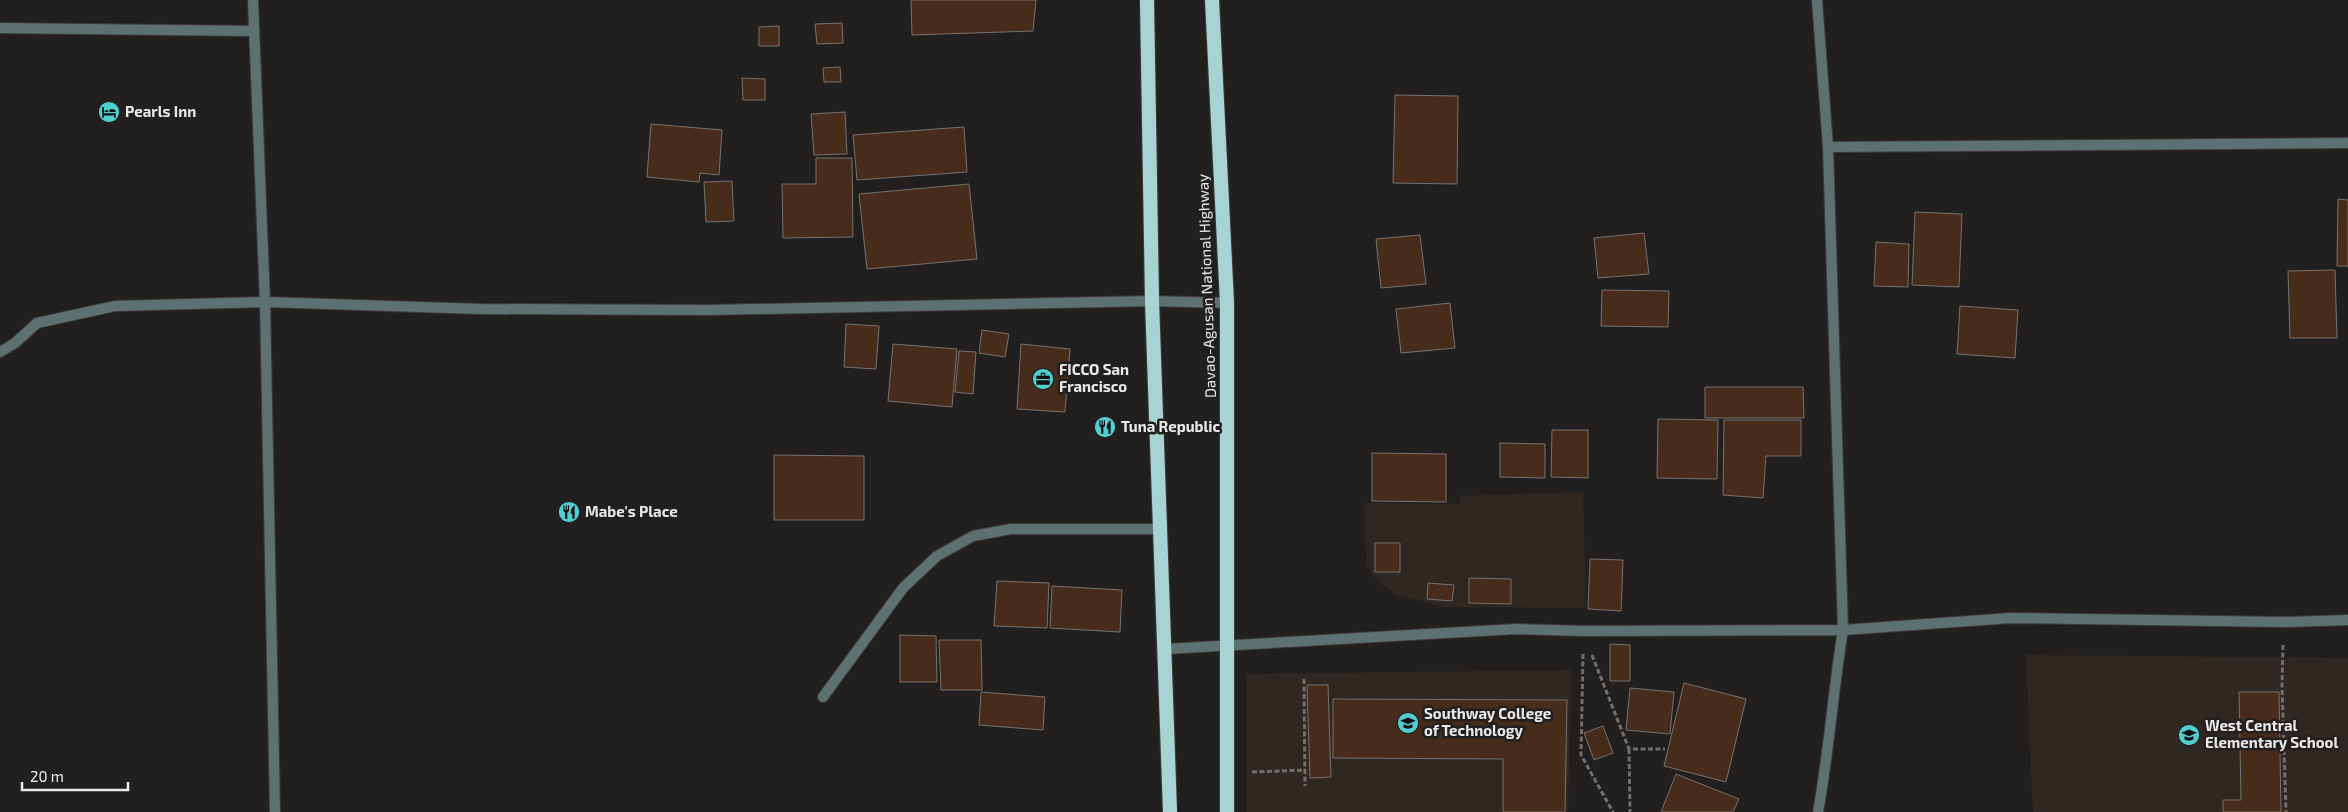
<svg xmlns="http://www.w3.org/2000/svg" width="2348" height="812" viewBox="0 0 2348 812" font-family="'Exo 2',sans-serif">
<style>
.built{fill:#2f2722}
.building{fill:#472c1b;stroke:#767271}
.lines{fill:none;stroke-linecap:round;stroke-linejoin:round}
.service-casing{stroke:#3e3c3a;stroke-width:12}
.minor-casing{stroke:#3e3c3a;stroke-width:12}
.trunk-casing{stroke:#3e3c3a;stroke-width:16}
.path{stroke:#716f6d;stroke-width:3;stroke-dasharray:5 2.5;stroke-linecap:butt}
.service{stroke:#5e7171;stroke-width:10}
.minor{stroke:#5e7171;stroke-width:10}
.trunk{stroke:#a8d3d4;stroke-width:14}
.labels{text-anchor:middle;stroke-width:5;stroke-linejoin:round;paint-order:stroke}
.poi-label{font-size:15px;font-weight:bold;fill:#eceae9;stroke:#22201e;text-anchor:start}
.street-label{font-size:15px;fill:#eceae9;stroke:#22201e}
</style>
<rect width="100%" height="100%" fill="#22201e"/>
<path class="built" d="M1583,492L1586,608L1443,607L1394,594L1373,576L1367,564L1364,503L1460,504V496Z
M2026,655L2348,658V812H2033Z
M1571,670L1568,812H1247V674Z"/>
<path class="building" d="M911,0H1036L1033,31L912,35Z
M842,23L843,43L817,44L815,24Z
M779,26V46H759V27Z
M840,67L841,82H824L823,68Z
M742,78L765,79V100H743Z
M1395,95L1458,96L1457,184L1393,183Z
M845,112L847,154L814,155L811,114Z
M651,124L722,130L719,175L700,173L699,182L647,177Z
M964,127L967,172L857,180L853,135Z
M816,158H852L853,237L783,238L782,184H816Z
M732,181L734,221L706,222L704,182Z
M969,184L977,259L867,269L859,194Z
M2338,199L2348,200V266H2337Z
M1915,212L1962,214L1959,287L1912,285Z
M1644,233L1649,274L1598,278L1594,238Z
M1420,235L1426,284L1381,288L1376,239Z
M1876,242L1909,244L1908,287L1874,286Z
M2335,270L2337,338H2290L2288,271Z
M1602,290L1669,291L1668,327L1601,326Z
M1450,303L1455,348L1401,353L1396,309Z
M1960,306L2018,310L2015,358L1957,354Z
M846,324L879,326L876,369L844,367Z
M982,330L1009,334L1005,357L979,353Z
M893,344L957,349L952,407L888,401Z
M1021,344L1070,349L1065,412L1017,409Z
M959,351L976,352L973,394L955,392Z
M1705,387H1803L1804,418H1705Z
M1658,419L1718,420L1717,479L1657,478Z
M1724,420H1801V456H1766L1763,498L1723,495Z
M1552,430H1588V478L1551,477Z
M1500,443L1545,444V478L1500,477Z
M1372,453L1446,454V502L1372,501Z
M774,455L864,456V520H774Z
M1375,543H1400V572H1375Z
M1590,559L1623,560L1621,611L1588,609Z
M1469,578L1511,579V604L1469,603Z
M997,581L1049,583L1047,628L994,626Z
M1428,583L1454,585L1452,601L1427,599Z
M1052,586L1122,590L1120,632L1050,628Z
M900,635L936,636L937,682H900Z
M939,640H981L982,690H941Z
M1610,644L1630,645V681H1610Z
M1684,683L1746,699L1726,782L1664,766Z
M1307,685H1328L1331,777L1310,778Z
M1630,688L1674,692L1670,734L1626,730Z
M981,692L1045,697L1043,730L979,725Z
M2239,692H2279L2281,812H2223V800H2241Z
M1333,699L1567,700L1565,812H1503V759L1333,758Z
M1603,726L1613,753L1594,760L1584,733Z
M1676,774L1739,799L1733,812H1661Z"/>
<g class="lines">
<g class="service-casing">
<path id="service" d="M823,697L903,588L937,556L973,536L1011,529H1161"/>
</g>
<g class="minor-casing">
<path id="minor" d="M253,0L265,302L275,812
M1817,0L1828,147L1843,630C1833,691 1829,752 1818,812
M0,28L253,31
M1828,147L2348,143
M0,352L15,343L37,323L115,306L265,302L481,309L708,310L1152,301L1227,303
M1165,649L1516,629L1583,631L1843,630L2011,618L2284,622L2348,620"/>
</g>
<g class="trunk-casing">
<path id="trunk" d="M1147,0L1152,301L1170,812
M1212,0L1227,303V812"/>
</g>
<path class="path" d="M2283,645L2282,685L2286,812
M1583,654L1581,755L1613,812
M1592,655L1629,749H1665
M1304,679L1305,786
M1629,749L1630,812
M1252,772L1306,770"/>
<use href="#service" class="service"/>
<use href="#minor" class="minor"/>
<use href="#trunk" class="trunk"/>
</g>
<defs>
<g id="hotel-disc" transform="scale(1.125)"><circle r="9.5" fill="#52cdd0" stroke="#22201e"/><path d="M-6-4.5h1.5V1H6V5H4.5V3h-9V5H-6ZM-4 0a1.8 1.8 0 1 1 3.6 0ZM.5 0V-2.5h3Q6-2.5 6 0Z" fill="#111"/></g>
<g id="office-disc" transform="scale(1.125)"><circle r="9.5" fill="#52cdd0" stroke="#22201e"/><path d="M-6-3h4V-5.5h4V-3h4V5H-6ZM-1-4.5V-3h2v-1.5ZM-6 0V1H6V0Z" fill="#111"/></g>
<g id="restaurant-disc" transform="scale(1.125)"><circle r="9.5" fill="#52cdd0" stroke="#22201e"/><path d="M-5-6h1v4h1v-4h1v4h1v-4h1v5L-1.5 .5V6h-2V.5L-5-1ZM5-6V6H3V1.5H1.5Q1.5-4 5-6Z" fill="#111"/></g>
<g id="university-disc" transform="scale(1.125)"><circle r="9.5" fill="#52cdd0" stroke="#22201e"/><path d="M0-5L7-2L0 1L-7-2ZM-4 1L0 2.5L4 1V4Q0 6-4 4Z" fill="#111"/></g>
<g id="school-disc" transform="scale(1.125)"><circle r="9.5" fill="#52cdd0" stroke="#22201e"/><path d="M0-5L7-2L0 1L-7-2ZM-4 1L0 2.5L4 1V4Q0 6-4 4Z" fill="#111"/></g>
</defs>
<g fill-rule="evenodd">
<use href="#hotel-disc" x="109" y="112"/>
<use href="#office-disc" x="1043" y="379"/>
<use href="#restaurant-disc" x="1105" y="427"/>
<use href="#restaurant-disc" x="569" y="512"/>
<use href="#university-disc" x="1408" y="723"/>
<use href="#school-disc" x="2189" y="735"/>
</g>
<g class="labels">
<g class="poi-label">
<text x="125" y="117">Pearls Inn</text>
<text x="1059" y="375">FICCO San<tspan x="1059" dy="17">Francisco</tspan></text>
<text x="1121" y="432">Tuna Republic</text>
<text x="585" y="517">Mabe's Place</text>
<text x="1424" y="719">Southway College<tspan x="1424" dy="17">of Technology</tspan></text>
<text x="2205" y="731">West Central<tspan x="2205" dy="17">Elementary School</tspan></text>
</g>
<g class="street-label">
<text transform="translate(1207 286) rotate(-92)" y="5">Davao-Agusan National Highway</text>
</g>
</g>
<path d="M22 782v8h106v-8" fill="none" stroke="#eceae9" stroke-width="2.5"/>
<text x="30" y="782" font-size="15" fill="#eceae9" stroke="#22201e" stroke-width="4" paint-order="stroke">20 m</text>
</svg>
